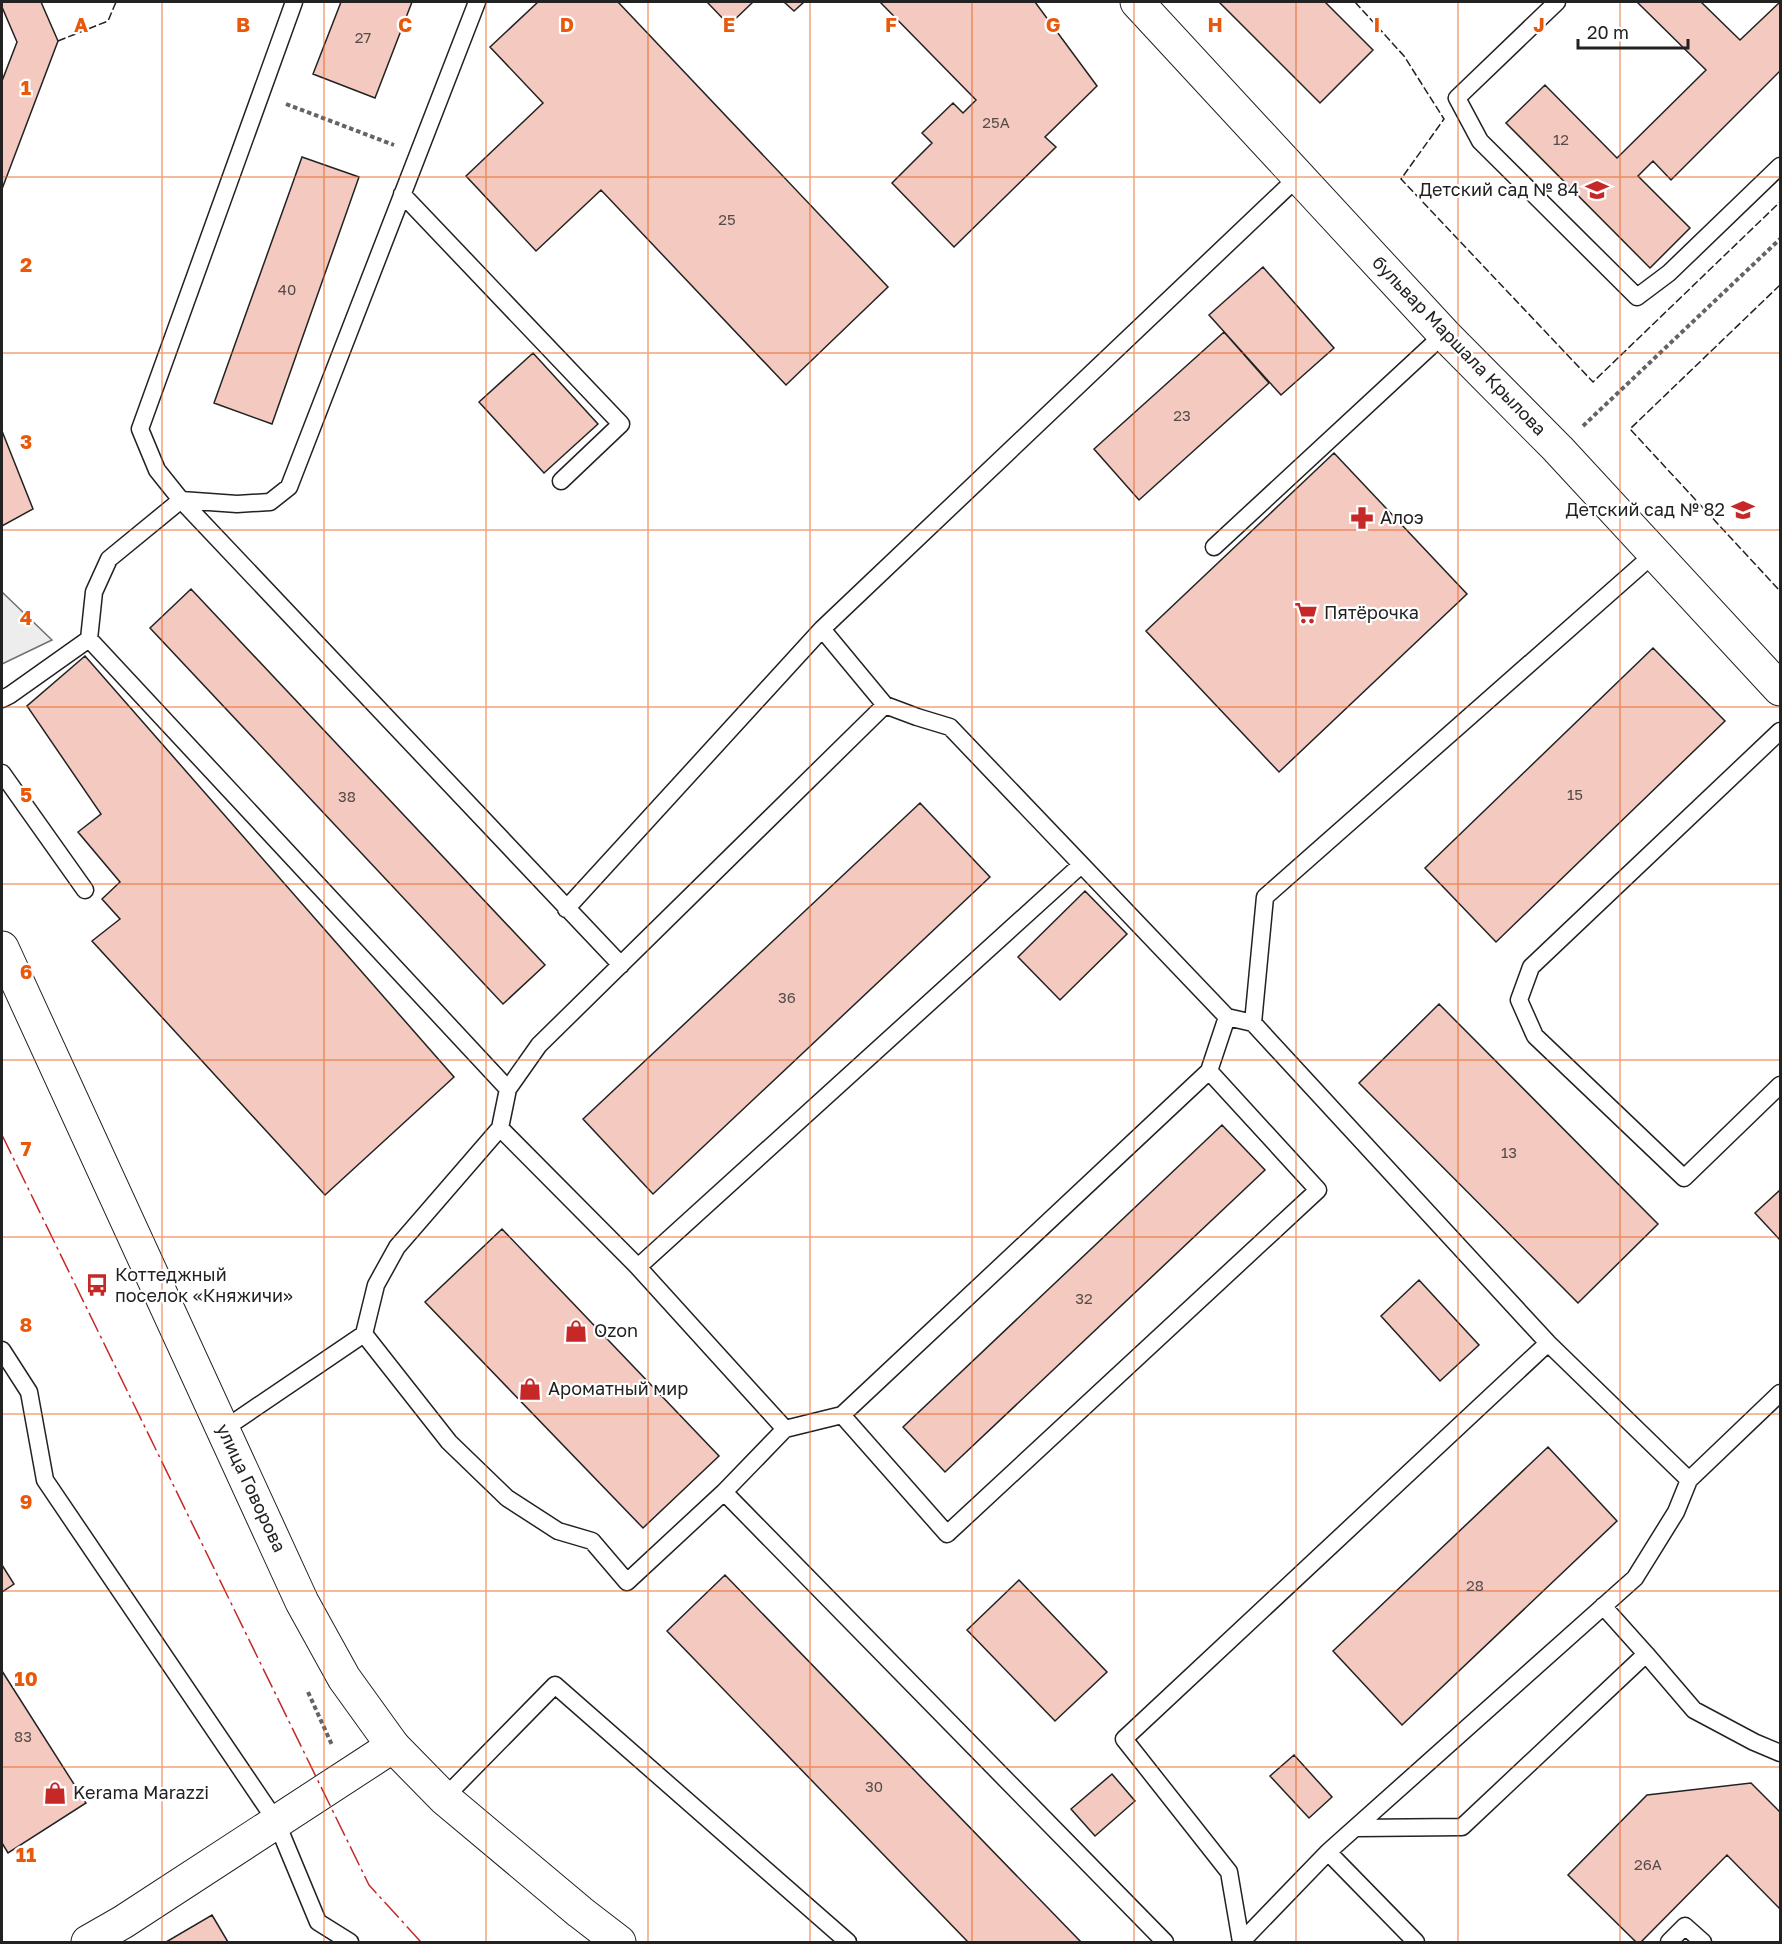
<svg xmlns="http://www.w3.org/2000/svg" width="1782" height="1944" viewBox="0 0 1782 1944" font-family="'Golos Text',sans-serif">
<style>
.parking{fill:#ededed;stroke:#6f6f6f;stroke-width:1.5}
.building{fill:#f3c9c0;stroke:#222;stroke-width:1.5}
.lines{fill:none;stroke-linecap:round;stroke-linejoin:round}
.service-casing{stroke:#222;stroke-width:19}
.minor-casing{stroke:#222;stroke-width:35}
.secondary-casing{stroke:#222;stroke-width:35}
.path{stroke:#646464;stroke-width:4;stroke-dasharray:4.5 3;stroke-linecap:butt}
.service{stroke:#fff;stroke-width:16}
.minor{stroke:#fff;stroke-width:33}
.secondary{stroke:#fff;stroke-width:33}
.fence{stroke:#222;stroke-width:1.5;stroke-dasharray:8 3;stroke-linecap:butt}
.power{stroke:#c62828;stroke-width:1.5;stroke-dasharray:21 4.5 3 4.5;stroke-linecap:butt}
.grid{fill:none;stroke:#e8590c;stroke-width:1.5;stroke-opacity:0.55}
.labels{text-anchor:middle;stroke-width:4.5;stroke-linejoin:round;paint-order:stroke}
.number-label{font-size:15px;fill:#564c4a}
.poi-label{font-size:18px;fill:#222;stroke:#fff;text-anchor:start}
.street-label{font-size:18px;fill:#222;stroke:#fff}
.grid-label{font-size:20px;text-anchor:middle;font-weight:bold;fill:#e8590c;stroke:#fff;stroke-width:4.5;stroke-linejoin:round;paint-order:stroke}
</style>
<rect width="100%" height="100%" fill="#fff"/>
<path class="parking" d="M2,592L52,640L2,664Z"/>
<path class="building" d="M2,2H41L58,41L2,189V81L17,42L2,7Z
M341,2H412L375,98L313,74Z
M538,2H618L888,287L786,385L601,190L536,251L466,176L543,103L490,47Z
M707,2H753L729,25Z
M784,2H804L794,11Z
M880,2H1035L1097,86L1045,137L1056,147L954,247L892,183L932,143L922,133L953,103L963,113L976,100Z
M1219,2H1325L1373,50L1320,103Z
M1637,2H1701L1740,40L1780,2V71L1671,180L1653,161L1638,176L1690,228L1650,268L1506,123L1545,85L1617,158L1706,70Z
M302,157L359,177L272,424L214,403Z
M1263,267L1334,348L1281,395L1209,315Z
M1224,332L1269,383L1139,500L1094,449Z
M533,353L598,424L544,473L479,402Z
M2,431L33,509L2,526Z
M1334,453L1467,594L1279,772L1146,631Z
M191,589L545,965L503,1004L150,628Z
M1653,648L1725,721L1496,942L1425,868Z
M85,656L454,1077L325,1195L92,941L120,919L102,899L120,882L78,832L101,814L27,706Z
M920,803L990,877L653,1194L583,1119Z
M1085,891L1127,934L1060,1000L1018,957Z
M1439,1004L1658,1224L1578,1303L1359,1083Z
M1222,1125L1265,1170L945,1472L903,1427Z
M1780,1190V1240L1755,1213Z
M502,1229L719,1456L643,1528L425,1302Z
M1419,1280L1479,1345L1440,1381L1381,1316Z
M1548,1447L1617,1521L1402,1725L1333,1651Z
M2,1565L14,1584L2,1592Z
M725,1575L1081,1942H968L667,1631Z
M1019,1580L1107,1672L1055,1721L967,1630Z
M2,1671L86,1803L8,1853L2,1843Z
M1294,1755L1332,1797L1309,1818L1270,1776Z
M1112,1774L1135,1801L1095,1836L1071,1809Z
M1751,1783L1780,1812V1909L1727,1855L1641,1942H1636L1568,1875L1647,1795Z
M212,1915L228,1942H166Z"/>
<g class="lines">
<g class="service-casing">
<path id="service" d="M294,2L140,429L157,470L181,500L237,504L270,502L289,487L477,2
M1557,2L1457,98L1480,141L1637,297L1669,273L1780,166
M1299,176L822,629L885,705L917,717L950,727L1227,1017L1253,1023L1548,1343L1689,1480
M402,194L621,424L561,481
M1214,547L1444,334
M89,639L94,592L109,559L181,500L621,965
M2,699L10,695L89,639L508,1089
M1780,731L1531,967L1519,1000L1535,1036L1684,1178L1780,1085
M2,773L85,890
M566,909L822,629
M1253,1023L1265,897L1655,553
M500,1128L508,1089L539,1045L885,705
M638,1267L1081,865
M364,1334L449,1442L507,1498L558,1531L592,1541L627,1582L724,1492
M2,1350L29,1392L45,1480L276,1821L318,1922L350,1942
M842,1415L1209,1071
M224,1429L364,1334L376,1285L397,1247L500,1128L638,1267L785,1429L724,1492L1165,1942
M785,1429L842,1415L947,1534L1318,1190L1209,1071L1227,1017
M1646,1654L1694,1710L1754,1742L1780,1753
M444,1798L555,1685L848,1942
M1356,1828L1462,1827L1646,1654L1603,1606
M1328,1852L1416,1942
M1241,1942L1229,1872L1124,1739L1548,1343
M1241,1942L1328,1852L1635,1578L1676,1512L1689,1480L1780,1393
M1669,1942L1685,1926L1703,1942"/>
</g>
<g class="minor-casing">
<path id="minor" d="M1137,2L1444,334L1558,449L1780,689
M88,1942L123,1922L393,1746"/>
</g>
<g class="secondary-casing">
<path id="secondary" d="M2,948L302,1602L344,1678L393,1746L444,1798L580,1912L619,1942"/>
</g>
<path class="path" d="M286,104L394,145
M1583,426L1780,239
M308,1692L332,1745"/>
<use href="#service" class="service"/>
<use href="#minor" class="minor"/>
<use href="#secondary" class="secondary"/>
<path class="fence" d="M1355,2L1404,56L1444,119L1401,179L1593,382L1780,202
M58,41L108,21L116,2
M1780,285L1630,429L1780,591"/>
<path class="power" d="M2,1135L369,1885L421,1942"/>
</g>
<path class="grid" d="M162,2V1942M324,2V1942M486,2V1942M648,2V1942M810,2V1942M972,2V1942M1134,2V1942M1296,2V1942M1458,2V1942M1620,2V1942M2,177H1780M2,353H1780M2,530H1780M2,707H1780M2,884H1780M2,1060H1780M2,1237H1780M2,1414H1780M2,1591H1780M2,1767H1780"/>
<defs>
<g id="school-bare" transform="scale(1.8)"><path d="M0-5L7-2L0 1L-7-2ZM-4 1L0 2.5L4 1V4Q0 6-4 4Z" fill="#c62828" stroke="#fff" stroke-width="2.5" paint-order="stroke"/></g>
<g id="pharmacy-bare" transform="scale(1.8)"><path d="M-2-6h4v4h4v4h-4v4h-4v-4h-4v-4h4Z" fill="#c62828" stroke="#fff" stroke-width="2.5" paint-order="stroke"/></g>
<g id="supermarket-bare" transform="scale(1.8)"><path d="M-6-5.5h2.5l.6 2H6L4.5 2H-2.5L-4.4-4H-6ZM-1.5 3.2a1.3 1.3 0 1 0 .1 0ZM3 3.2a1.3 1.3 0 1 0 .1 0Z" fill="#c62828" stroke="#fff" stroke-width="2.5" paint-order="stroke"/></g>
<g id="bus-bare" transform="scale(1.8)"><path d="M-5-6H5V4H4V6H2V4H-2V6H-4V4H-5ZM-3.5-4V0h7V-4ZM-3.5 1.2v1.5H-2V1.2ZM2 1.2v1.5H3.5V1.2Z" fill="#c62828" stroke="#fff" stroke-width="2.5" paint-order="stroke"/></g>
<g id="shop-bare" transform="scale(1.8)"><path d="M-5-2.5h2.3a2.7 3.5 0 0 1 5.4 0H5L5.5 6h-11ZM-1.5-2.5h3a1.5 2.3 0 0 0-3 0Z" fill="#c62828" stroke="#fff" stroke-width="2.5" paint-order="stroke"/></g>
</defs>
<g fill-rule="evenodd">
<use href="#school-bare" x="1597" y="190"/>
<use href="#school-bare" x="1743" y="510"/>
<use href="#pharmacy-bare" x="1362" y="518"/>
<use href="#supermarket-bare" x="1306" y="613"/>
<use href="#bus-bare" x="97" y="1285"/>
<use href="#shop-bare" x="576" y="1331"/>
<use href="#shop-bare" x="530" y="1389"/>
<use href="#shop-bare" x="55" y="1793"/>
</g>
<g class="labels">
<g class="number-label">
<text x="363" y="43">27</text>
<text x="996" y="128">25А</text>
<text x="1561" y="145">12</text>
<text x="727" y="225">25</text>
<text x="287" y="295">40</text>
<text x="1182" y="421">23</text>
<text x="1575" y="800">15</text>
<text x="347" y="802">38</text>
<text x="787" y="1003">36</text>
<text x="1509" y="1158">13</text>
<text x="1084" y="1304">32</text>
<text x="1475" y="1591">28</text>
<text x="23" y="1742">83</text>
<text x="874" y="1792">30</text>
<text x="1648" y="1870">26А</text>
</g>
<g class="poi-label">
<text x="1579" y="196" text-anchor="end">Детский сад № 84</text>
<text x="1725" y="516" text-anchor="end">Детский сад № 82</text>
<text x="1380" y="524">Алоэ</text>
<text x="1324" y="619">Пятёрочка</text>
<text x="115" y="1281">Коттеджный<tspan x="115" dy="21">поселок «Княжичи»</tspan></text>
<text x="594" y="1337">Ozon</text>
<text x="548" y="1395">Ароматный мир</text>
<text x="73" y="1799">Kerama Marazzi</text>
</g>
<g class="street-label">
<text transform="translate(1459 346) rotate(46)" y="6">бульвар Маршала Крылова</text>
<text transform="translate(251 1488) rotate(65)" y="6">улица Говорова</text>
</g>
</g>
<g class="grid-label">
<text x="81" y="32">A</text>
<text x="243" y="32">B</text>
<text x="405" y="32">C</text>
<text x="567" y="32">D</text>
<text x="729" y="32">E</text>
<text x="891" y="32">F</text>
<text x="1053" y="32">G</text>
<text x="1215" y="32">H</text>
<text x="1377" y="32">I</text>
<text x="1539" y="32">J</text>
<text x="26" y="95">1</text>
<text x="26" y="272">2</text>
<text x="26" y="449">3</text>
<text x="26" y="625">4</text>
<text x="26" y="802">5</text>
<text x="26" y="979">6</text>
<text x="26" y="1156">7</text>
<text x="26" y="1332">8</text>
<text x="26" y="1509">9</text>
<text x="26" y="1686">10</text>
<text x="26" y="1862">11</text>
</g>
<rect width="1782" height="1944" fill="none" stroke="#222222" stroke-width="6"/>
<path d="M1578 39v9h110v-9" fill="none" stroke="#222222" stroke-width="3"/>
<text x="1587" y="39" font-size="18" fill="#222222" stroke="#ffffff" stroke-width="4.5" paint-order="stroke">20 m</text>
</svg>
